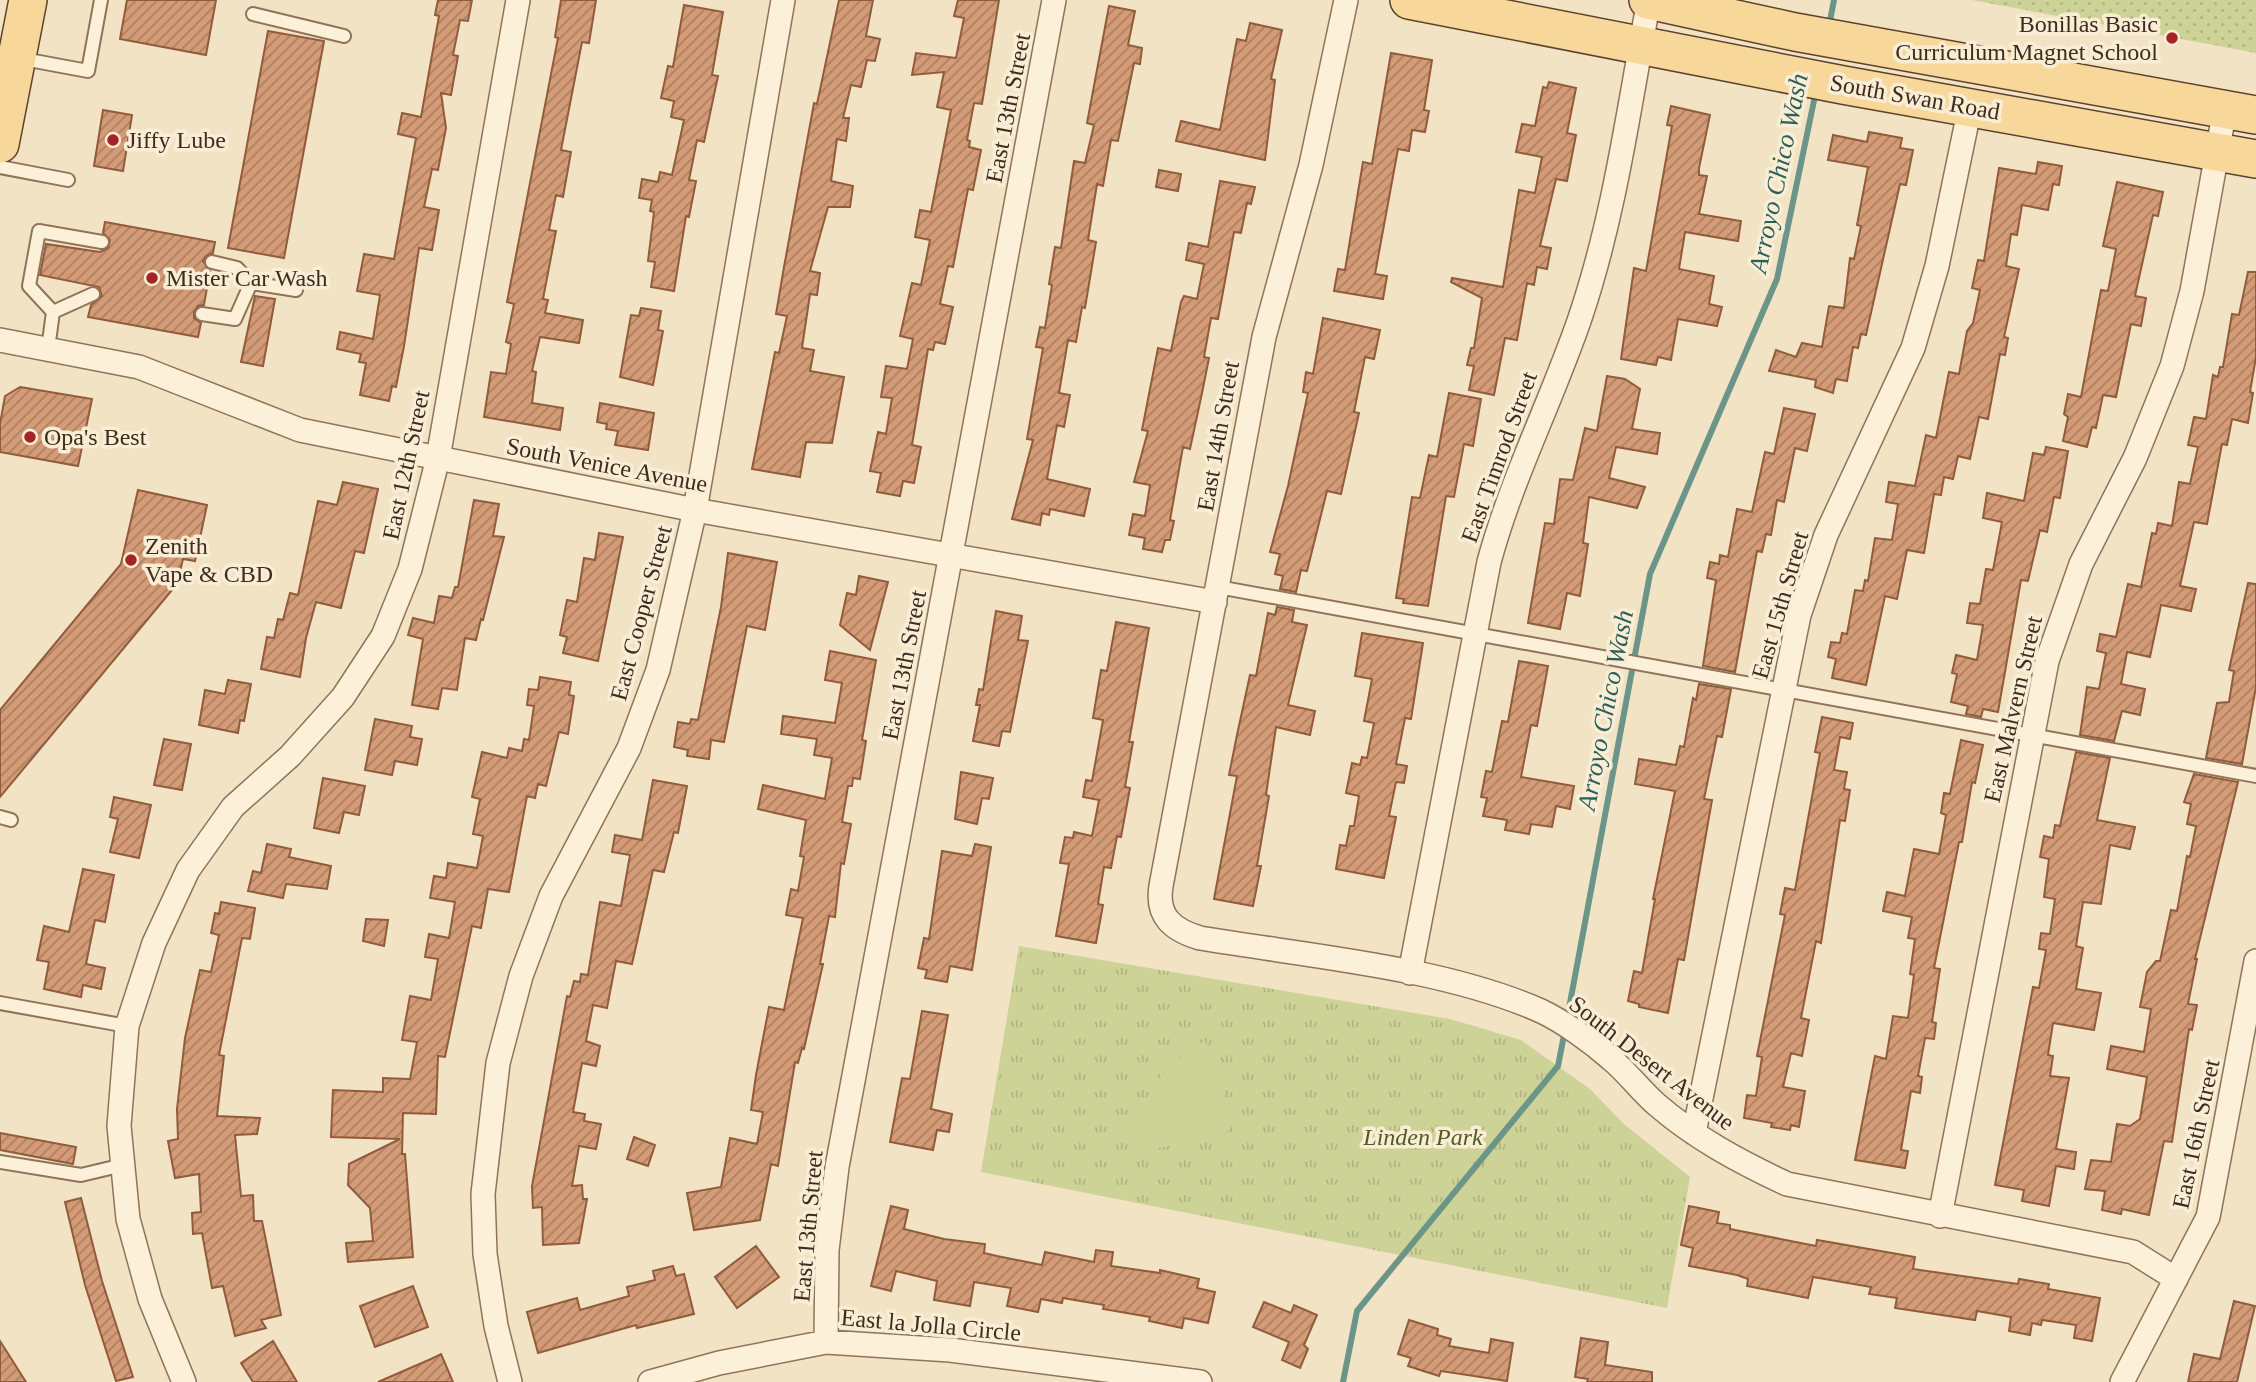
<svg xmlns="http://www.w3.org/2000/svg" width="2256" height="1382" viewBox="0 0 2256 1382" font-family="'Times New Roman',serif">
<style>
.grass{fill:url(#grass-dots)}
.park{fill:url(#park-tufts)}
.garden{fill:#cdd297}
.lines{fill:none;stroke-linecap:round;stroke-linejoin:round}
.stream{stroke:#6c958a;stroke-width:6}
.building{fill:url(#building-hatch);stroke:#915b3c;stroke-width:2}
.service-casing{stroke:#8f7459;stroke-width:16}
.minor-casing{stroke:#8f7459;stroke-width:26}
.primary-casing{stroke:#5d422d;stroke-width:40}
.service{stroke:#fcf0d9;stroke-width:12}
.minor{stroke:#fcf0d9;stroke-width:23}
.primary{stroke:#f8d89a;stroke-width:37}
.poi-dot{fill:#a42327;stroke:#f9edd5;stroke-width:2.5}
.labels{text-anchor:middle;stroke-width:7;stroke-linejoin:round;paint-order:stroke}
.poi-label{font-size:24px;fill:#3e2d1e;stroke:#f9edd5;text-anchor:start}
.street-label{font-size:24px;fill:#3e2d1e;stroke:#f9edd5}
.park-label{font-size:24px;font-style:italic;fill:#4f5c23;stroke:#f9edd5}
.water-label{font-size:26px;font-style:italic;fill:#2c5f5a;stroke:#f9edd5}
</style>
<defs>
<pattern id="grass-dots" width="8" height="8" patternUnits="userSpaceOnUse" patternTransform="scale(1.75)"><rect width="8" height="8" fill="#cdd297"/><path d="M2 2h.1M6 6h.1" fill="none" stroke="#b1b582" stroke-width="1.8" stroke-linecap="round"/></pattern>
<pattern id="park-tufts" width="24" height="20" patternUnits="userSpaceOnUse" patternTransform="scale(1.75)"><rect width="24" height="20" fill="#cdd297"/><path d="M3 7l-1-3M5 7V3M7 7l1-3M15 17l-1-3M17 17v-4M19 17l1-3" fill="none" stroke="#b1b582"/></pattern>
<pattern id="building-hatch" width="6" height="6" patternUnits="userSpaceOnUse" patternTransform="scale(1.75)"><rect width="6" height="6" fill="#d49b77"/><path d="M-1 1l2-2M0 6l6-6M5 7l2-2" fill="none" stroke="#ad7f61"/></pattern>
</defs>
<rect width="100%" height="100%" fill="#f2e3c5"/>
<path class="grass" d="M1972,0H2256V53Z"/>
<path class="park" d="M1019,946L1450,1019L1521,1040L1590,1089L1624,1124L1690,1177L1667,1308L981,1172Z"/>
<path class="garden" d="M1205,1041L1233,1123L1226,1133L1136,1153C1133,1100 1162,1066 1205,1041Z"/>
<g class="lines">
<path class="stream" d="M1829,26L1834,0
M1567,1019L1650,574L1777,279L1816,91
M1343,1382L1357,1311L1558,1066L1565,1030"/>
</g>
<path class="building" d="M127,0H216L206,55L120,39Z
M438,0H472L468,21L460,20L453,55L458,56L451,95L441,93L446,128L438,170L432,169L424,207L439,210L432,250L419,248L404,346L396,387L392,386L389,401L360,395L366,363L359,362L361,354L337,349L340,332L373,339L380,295L357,291L364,254L394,259L416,138L398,134L402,113L421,117L439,16L435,15Z
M561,0H596L589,43L582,42L561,150L571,152L563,197L556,195L549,230L556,231L543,299L548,300L545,313L583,320L579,343L540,337L532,371L536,372L532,403L563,408L560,430L484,417L491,372L506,374L511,344L506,342L514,304L507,302L558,38L555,37Z
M839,0H873L866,36L880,39L875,61L867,60L861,87L851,85L843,118H849L846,141L837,139L831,181L853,186L850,207H828L810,271L820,273L817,295L810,294L802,348L814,350L810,371L844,377L832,443L806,442L800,477L752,469L775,352L779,353L787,316L776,314L784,267L814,103L817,104Z
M958,0H999L982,104L974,103L967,140L970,141L969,147L981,150L973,190L968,189L953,267L948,266L940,304L953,307L945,344L935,342L933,350L928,349L912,445L921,447L914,483L903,481L900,496L877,492L881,473L870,471L878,432L886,434L892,398L881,397L886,366L907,369L913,339L900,336L912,283L921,285L930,240L915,237L920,210L931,212L951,110L937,107L944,72L912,75L916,53L956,58L964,18L954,16Z
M684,5L723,12L712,75L718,76L704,142L697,140L689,180L696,181L689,217L686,216L674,291L651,287L655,262L648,261L654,212L650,211L652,200L639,198L642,179L658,182L660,172L672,175L684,120L671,117L674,101L661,98L668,66L673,67Z
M1109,6L1135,11L1128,45L1142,48L1140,64L1134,63L1118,141L1111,140L1103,186L1097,184L1088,240L1096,242L1085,308L1082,307L1076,342L1068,340L1059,393L1070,395L1064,427L1057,425L1047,479L1090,489L1084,516L1050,509L1049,515L1042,513L1040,525L1012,519L1033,440L1027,439L1043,348L1036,347L1040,327L1045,328L1052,285L1049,284L1055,247L1061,248L1074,161L1085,163L1094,125L1087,123Z
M1250,23L1282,30L1271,79L1275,80L1265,160L1176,141L1181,121L1220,130L1237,39L1246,41Z
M268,31L324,41L284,258L228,248Z
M1391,53L1432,60L1424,110L1429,111L1425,132L1412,130L1409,151L1398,149L1375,274L1387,276L1383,299L1334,291L1338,269L1345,270L1363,162L1372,164Z
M1549,82L1576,88L1567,133L1576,135L1567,181L1556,179L1540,246L1551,248L1547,269L1537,267L1534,285L1527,283L1517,340L1505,338L1494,395L1469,390L1474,366L1467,365L1471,348H1474L1482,298L1451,282L1452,278L1503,287L1519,190L1535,193L1542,157L1516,152L1522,124L1535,126L1543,87L1547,88Z
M1671,106L1710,115L1699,168V175L1707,176L1699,214L1741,221L1738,241L1685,232L1679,269L1714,276L1709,304L1722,307L1717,326L1678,319L1671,360L1658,357L1656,365L1621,359L1634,268L1646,271L1672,126L1667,125Z
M103,110L132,115L123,171L94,166Z
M1869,132L1902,138L1900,148L1913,150L1906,185L1900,184L1866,335L1861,334L1858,348L1853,347L1847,381L1836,379L1833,393L1815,387L1816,380L1769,371L1776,350L1796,357L1802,343L1822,347L1829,306L1844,308L1850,258L1854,259L1861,226L1857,225L1868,167L1828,160L1833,135L1867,142Z
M2038,162L2062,166L2059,185L2053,184L2048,210L2022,205L2017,235L2011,234L2006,266L2019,269L2004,337L2008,338L2005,355L2000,354L1988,419L1979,417L1970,459L1958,456L1953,479L1944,477L1941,495L1934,494L1924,553L1907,550L1897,599L1885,596L1866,685L1832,678L1836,659L1828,657L1831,642L1840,643L1842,633L1847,634L1855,590L1863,591L1865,580L1868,581L1875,538L1892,540L1898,504L1886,502L1889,482L1915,486L1926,435L1936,438L1949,372L1959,374L1967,331L1973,323L1980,290L1972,288L1978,260L1984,261L1999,168L2036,174Z
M1159,170L1181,174L1178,191L1156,187Z
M1220,181L1255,187L1251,204L1247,203L1241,233L1234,232L1218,319L1211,318L1204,357L1209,358L1202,393L1190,449L1183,447L1170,520L1174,521L1170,540H1165L1162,552L1143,549L1145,538L1129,535L1133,514L1145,516L1150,485L1134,482L1148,431L1142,430L1158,348L1171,351L1181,302L1184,296L1197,299L1204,264L1186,260L1189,243L1208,247Z
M2117,182L2163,192L2158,216L2153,215L2135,296L2146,298L2141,326L2131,324L2116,397L2103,395L2096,428L2092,427L2087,447L2063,441L2068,417L2064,414L2068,394L2081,397L2101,290L2108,291L2116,249L2103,246Z
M105,222L215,242L213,253L206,256L203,261L210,271L204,305L198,306L194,312V318L201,323L198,337L88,317L91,305L102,296L99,287L40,275L46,244L100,252L108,248L110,240L103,233Z
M2248,272H2256V357L2250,392L2253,393L2248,423L2232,419L2227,445L2222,444L2207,524L2194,522L2180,586L2196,589L2191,611L2161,605L2150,657L2127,652L2121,684L2145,689L2140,715L2122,711L2114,741L2080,735L2087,687L2099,689L2106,653L2097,651L2100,634L2116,637L2128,584L2141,587L2152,533L2156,534L2158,523L2172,526L2179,482L2190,484L2198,447L2188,445L2194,417L2206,419L2213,375L2218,377L2220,367H2223L2232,314L2239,315Z
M255,296L275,299L263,366L241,362Z
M641,308L661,311L658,330L663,331L653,385L620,377L631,315L639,316Z
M1323,318L1380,330L1374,359L1365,357L1354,412L1359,413L1341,494L1327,491L1307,571L1301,570L1296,592L1280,589L1283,576L1275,574L1280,554L1270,552L1288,486L1308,393L1303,392L1306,372L1313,374Z
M1607,376L1625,379L1640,389L1632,429L1660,433L1657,454L1616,447L1609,478L1645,487L1637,508L1589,497L1583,543L1588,544L1580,596L1567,593L1560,629L1528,623L1545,523L1554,524L1560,479L1573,480L1585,428L1597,431Z
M20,387L92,399L78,466L0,452V424L5,396Z
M1449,393L1481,399L1473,446L1464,444L1454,497L1446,496L1428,606L1403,603L1404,599L1396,598L1412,497L1420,498L1429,455L1437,457Z
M600,403L654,413L648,450L615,445L618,431L606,429L607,424L597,422Z
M1784,408L1815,414L1807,451L1795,448L1784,502L1777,500L1771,535L1766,534L1762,552L1757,551L1735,672L1703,666L1716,580L1707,578L1710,562L1719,564L1720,555L1728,557L1737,509L1752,512L1765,452L1774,454Z
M2046,447L2068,451L2060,498L2054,497L2047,532L2040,530L2028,581L2021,580L1998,712L1983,709L1981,717L1966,714L1968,706L1951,702L1957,674L1952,673L1956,655L1977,660L1983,625L1967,623L1970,603L1980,604L1986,569L1993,570L2002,522L1983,518L1987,493L2024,501L2033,453L2044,455Z
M343,482L378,489L364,553L355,551L341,608L316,602L306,638L300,677L261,669L267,637L274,638L278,619L283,620L290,593L298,595L318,501L337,505Z
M138,490L207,505L195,561L183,559L177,584L0,797V710L121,564Z
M474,500L499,504L493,536L504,537L483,620L481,619L476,640L465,638L457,690L442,688L438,709L412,705L423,639L408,635L413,618L434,623L439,596L452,598L455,587H458Z
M599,533L623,537L598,661L563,653L567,637L560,635L567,600L577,602L584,558L595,560Z
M728,553L777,562L765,630L747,626L724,742L711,740L709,759L687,756L688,750L674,747L678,722L690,724L691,719L698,720L721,607Z
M859,576L888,582L870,650L840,625L847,593L856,595Z
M2248,583L2256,584V687L2242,764L2206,758L2217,703L2229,702L2234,671L2229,670Z
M1277,607L1294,610L1292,622L1307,625L1288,705L1315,711L1310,735L1276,727L1266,795L1269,796L1257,866H1261L1253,906L1214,899L1237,776L1229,775L1237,735L1250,675L1256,676L1268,613L1275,615Z
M996,611L1022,616L1018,640L1028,641L1010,732L1002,731L999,746L973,741L980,705H976L979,689L983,690Z
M1116,622L1149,628L1129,742H1133L1125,787L1130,788L1121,837L1117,836L1111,868L1104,867L1098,904L1103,905L1096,943L1056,936L1069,864L1060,863L1065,837L1073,838L1074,832L1092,836L1099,800L1083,797L1086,780L1092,781L1103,720L1093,718L1101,670L1107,671Z
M1362,633L1423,643L1411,719L1405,718L1396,764L1407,766L1404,783L1396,782L1389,816L1396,817L1384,878L1336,869L1340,845L1346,846L1350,826H1354L1359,796L1346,793L1352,763L1360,765L1362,757L1367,758L1374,723L1364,721L1372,679L1355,676Z
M830,651L876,660L862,740L866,741L860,779L853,778L852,786H848L842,822L851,824L844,864L841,863L835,917L829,916L820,964H823L804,1049L802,1048L798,1063L795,1062L778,1166L771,1164L760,1220L694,1230L687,1193L721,1187L730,1138L757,1144L763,1112L751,1110L756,1075L769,1007L784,1010L803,918L786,915L791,889L798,891L804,857L800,856L806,820L758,809L763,785L825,799L832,758L814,755L817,739L781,734L783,716L835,723L842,683L825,680Z
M1519,661L1548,666L1537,726L1531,725L1521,777L1574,786L1570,809L1556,806L1552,827L1531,824L1529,834L1505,830L1507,820L1483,816L1487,798L1481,797L1486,771L1492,772L1502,721L1508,722Z
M540,677L571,682L569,695L574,696L568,734L559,732L546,786L538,784L535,798L527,796L509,892L488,889L481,928L472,926L445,1057L438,1056L436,1114L403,1113L402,1154H405L413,1257L348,1262L346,1243L373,1241L370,1208L348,1185L349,1164L400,1139L331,1137L333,1090L383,1092V1078L410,1079L417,1042L402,1040L410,996L431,1000L438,959L425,957L429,934L449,938L455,902L430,898L434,876L446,878L448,863L477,868L483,836L473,834L480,799L472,797L482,752L507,758L509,748L522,751L524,739L529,740L534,706L527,705L529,689L538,690Z
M228,680L251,684L244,721L240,720L238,733L199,725L205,690L225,694Z
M1699,684L1731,689L1722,737L1717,736L1704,799L1712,800L1684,960L1678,959L1668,1013L1639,1007V1004L1628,1001L1634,971L1642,973L1655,899H1653L1675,791L1635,784L1639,759L1676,765L1680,746L1684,747L1693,698L1696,700Z
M1822,717L1853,723L1850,739L1840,737L1834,770L1847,772L1844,789L1850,790L1845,821L1840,820L1821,943L1816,941L1801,1018L1809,1020L1802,1056L1791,1053L1783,1087L1805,1091L1799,1127L1791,1125L1790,1130L1771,1127L1772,1123L1744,1118L1747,1095L1756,1096L1762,1057L1757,1056L1785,915L1780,914L1785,888L1795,890L1820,753L1815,752Z
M375,719L412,726L410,737L422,739L417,765L395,761L392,775L365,770Z
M164,739L191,744L182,790L154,785Z
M1961,740L1983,745L1975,783L1972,782L1962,842H1959L1934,968L1940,969L1932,1022L1936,1023L1934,1039L1925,1038L1918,1076L1922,1077L1920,1093L1911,1091L1901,1150L1908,1151L1905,1168L1855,1160L1875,1056L1886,1059L1893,1016L1908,1018L1914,975L1910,974L1915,939L1908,938L1912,917L1883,911L1887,892L1905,896L1914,849L1939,854L1946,815L1941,813L1944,793L1950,794Z
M2076,752L2110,758L2097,820L2135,827L2130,849L2110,845L2101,904L2083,902L2076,946L2083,948L2076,989L2101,993L2094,1030L2053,1023L2048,1055L2053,1056L2050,1076L2069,1078L2056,1149L2076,1152L2074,1169L2056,1166L2049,1206L2022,1201L2024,1190L1995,1185L2033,987L2039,988L2046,950L2039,949L2041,933L2050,934L2055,899L2044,897L2049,859L2040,857L2044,836L2053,838L2055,825L2060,826Z
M961,772L993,778L989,799L982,798L977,824L955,819Z
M2194,774L2238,782L2195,959H2197L2188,1004L2197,1005L2192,1030L2189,1029L2172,1142L2164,1141L2149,1215L2122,1209L2121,1214L2102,1210L2105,1191L2085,1189L2091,1160L2111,1162L2117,1124L2130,1126L2140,1119L2147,1077L2107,1069L2111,1046L2144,1052L2151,1009L2140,1007L2147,972L2156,961H2160L2171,910L2177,911L2187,856L2190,857L2196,826L2187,824L2191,804L2184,802Z
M323,778L365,786L359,815L344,812L339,833L314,828Z
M653,780L687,786L678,833L674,832L664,872L653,870L632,964L616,961L607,1008L593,1005L586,1041L600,1046L596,1066L582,1063L573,1112L585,1114L584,1121L601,1124L596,1149L579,1146L572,1186L582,1185L583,1199H587L579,1243L543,1245L542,1207L533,1208L532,1186L567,996L570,997L574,981L580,982L581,974L588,975L600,902L621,906L630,855L612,852L615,835L642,840Z
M114,797L151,805L139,858L110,852L118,819L110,817Z
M267,844L291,849L289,857L331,866L327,889L286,884L283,898L248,891L253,871L261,873Z
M975,844L991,847L972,970L950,966L947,982L925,978L927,970L918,968L924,938L929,939L942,851L972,856Z
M83,869L114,875L105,922L95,920L86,964L105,968L101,989L83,985L81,997L44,989L49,962L37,960L44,926L69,932Z
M221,902L255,908L250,939L242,938L219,1055L224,1056L217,1116L260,1118L257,1134L235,1135L241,1196L253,1195L254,1221H262L281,1315L261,1320L266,1328L235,1336L223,1286L212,1288L202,1233L193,1234L192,1213L201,1212L199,1174L175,1178L168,1141L178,1139L177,1109L185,1038L200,970L211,972L219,935L211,933L215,913L219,914Z
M366,919L388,920L384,946L363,941Z
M922,1011L948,1015L931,1109L952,1114L949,1132L937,1130L933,1150L890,1142L902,1078L910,1079Z
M0,1133L76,1147L73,1164L0,1150Z
M634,1137L655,1145L648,1166L627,1159Z
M81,1198L102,1281L133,1377L116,1381L85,1285L65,1202Z
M891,1206L908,1210L904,1229L944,1239L985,1244L984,1253L997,1256L1042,1265L1045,1252L1094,1262L1096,1250L1113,1252L1111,1266L1160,1273V1270L1199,1279L1197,1288L1215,1292L1208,1323L1184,1318L1182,1328L1149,1321L1150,1317L1103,1309L1104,1305L1063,1298L1062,1303L1041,1299L1038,1312L1007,1306L1011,1288L974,1282L970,1306L934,1300L937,1281L896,1271L891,1291L871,1286Z
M1689,1206L1719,1212L1717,1223L1730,1225V1229L1816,1246L1817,1240L1915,1257L1913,1269L2018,1284L2019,1279L2049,1284L2048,1289L2100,1298L2092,1341L2074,1338L2076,1325L2042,1320L2041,1325L2032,1323L2030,1335L2009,1331L2011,1317L1977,1311L1975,1320L1895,1308L1897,1298L1869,1294L1871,1287L1813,1277L1808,1298L1747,1286L1748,1279L1737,1275L1689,1266L1693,1248L1681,1245Z
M756,1246L779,1277L737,1308L715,1277Z
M673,1266L676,1276L684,1274L694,1314L637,1328L636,1325L538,1353L527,1312L577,1298L580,1310L629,1296L627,1287L655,1280L653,1271Z
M413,1286L428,1327L375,1347L360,1306Z
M2234,1301L2255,1306L2237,1382H2188L2194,1354L2220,1359Z
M1264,1302L1291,1313L1294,1305L1317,1315L1304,1345L1308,1349L1300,1368L1282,1360L1289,1342L1253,1327Z
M1409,1320L1438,1329L1437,1335L1451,1339L1449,1346L1489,1353L1491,1339L1513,1343L1507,1381L1441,1371L1439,1376L1408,1366L1411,1358L1398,1354Z
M1581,1338L1608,1342L1605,1365L1652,1372V1382H1587L1588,1379L1575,1377Z
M0,1341L26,1382H0Z
M273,1341L297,1382H253L241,1363Z
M441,1354L453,1382H378L431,1359Z"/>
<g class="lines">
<g class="service-casing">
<path id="service" d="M253,14L344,36
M18,58L88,71L101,0
M0,167L68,180
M212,262L237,268L251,283
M53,312L93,294
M202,314L235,319L251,283L296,290
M48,349L53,312L29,286L39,231L102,242
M1218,587L2256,776
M0,817L11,820
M0,1003L127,1026
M0,1162L81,1175L123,1165"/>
</g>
<g class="minor-casing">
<path id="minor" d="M1346,0L1311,165L1264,337L1161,886C1156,917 1173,930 1200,938C1307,956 1442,967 1541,1011C1564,1022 1592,1042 1611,1059C1627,1072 1640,1090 1656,1104C1695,1138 1740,1162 1787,1184L2133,1252L2176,1279
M0,340L139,367L300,430L695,510L1215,602
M1410,973L1489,562C1512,477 1552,400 1580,318C1615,215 1629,106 1649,0
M1694,1133L1799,615L1826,535L1913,348L1937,266L1970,107
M1940,1216L2047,661L2081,564L2135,458L2172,366L2192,291L2225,109
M826,1342L827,1250L837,1167L1054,0
M184,1382L150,1299L128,1219L119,1126L127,1026L154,943L188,870L233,807L290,756L343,697L383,636L410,569L438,458L518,0
M510,1382L496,1326L485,1254L483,1194L498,1063L521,976L551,896L629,748L658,670L695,510L783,0
M650,1382L719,1363L826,1342L950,1350L1200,1382
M2122,1382L2208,1217L2256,961"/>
</g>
<g class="primary-casing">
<path id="primary" d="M1409,0L1843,85L2256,159
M1648,0L1795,32L2256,115
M0,144L28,0"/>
</g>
<use href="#service" class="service"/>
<use href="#minor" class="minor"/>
<use href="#primary" class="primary"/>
</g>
<g class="poi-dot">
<circle cx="2172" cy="38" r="7"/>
<circle cx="113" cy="140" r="7"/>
<circle cx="152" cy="278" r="7"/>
<circle cx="30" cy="437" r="7"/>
<circle cx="131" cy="560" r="7"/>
</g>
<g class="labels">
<g class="poi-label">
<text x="2158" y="32" text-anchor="end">Bonillas Basic<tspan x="2158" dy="28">Curriculum Magnet School</tspan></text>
<text x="127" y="148">Jiffy Lube</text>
<text x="166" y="286">Mister Car Wash</text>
<text x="44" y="445">Opa's Best</text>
<text x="145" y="554">Zenith<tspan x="145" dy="28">Vape &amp; CBD</tspan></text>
</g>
<g class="street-label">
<text transform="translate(1915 97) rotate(10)" y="8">South Swan Road</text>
<text transform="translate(1008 108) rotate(-79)" y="8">East 13th Street</text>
<text transform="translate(1218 436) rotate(-80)" y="8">East 14th Street</text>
<text transform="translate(1499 457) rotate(-70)" y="8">East Timrod Street</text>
<text transform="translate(406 465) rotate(-78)" y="8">East 12th Street</text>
<text transform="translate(607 465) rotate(11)" y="8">South Venice Avenue</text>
<text transform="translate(1780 605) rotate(-74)" y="8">East 15th Street</text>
<text transform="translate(641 613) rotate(-75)" y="8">East Cooper Street</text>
<text transform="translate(904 665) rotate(-79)" y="8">East 13th Street</text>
<text transform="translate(2013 709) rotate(-77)" y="8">East Malvern Street</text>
<text transform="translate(1652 1063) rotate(38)" y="8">South Desert Avenue</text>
<text transform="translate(2196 1134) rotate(-78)" y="8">East 16th Street</text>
<text transform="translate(808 1226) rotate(-85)" y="8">East 13th Street</text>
<text transform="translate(931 1325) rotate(5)" y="8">East la Jolla Circle</text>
</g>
<g class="park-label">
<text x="1423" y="1145">Linden Park</text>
</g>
<g class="water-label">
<text transform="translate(1778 173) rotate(-78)" y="9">Arroyo Chico Wash</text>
<text transform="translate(1605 710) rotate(-79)" y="9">Arroyo Chico Wash</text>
</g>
</g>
</svg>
